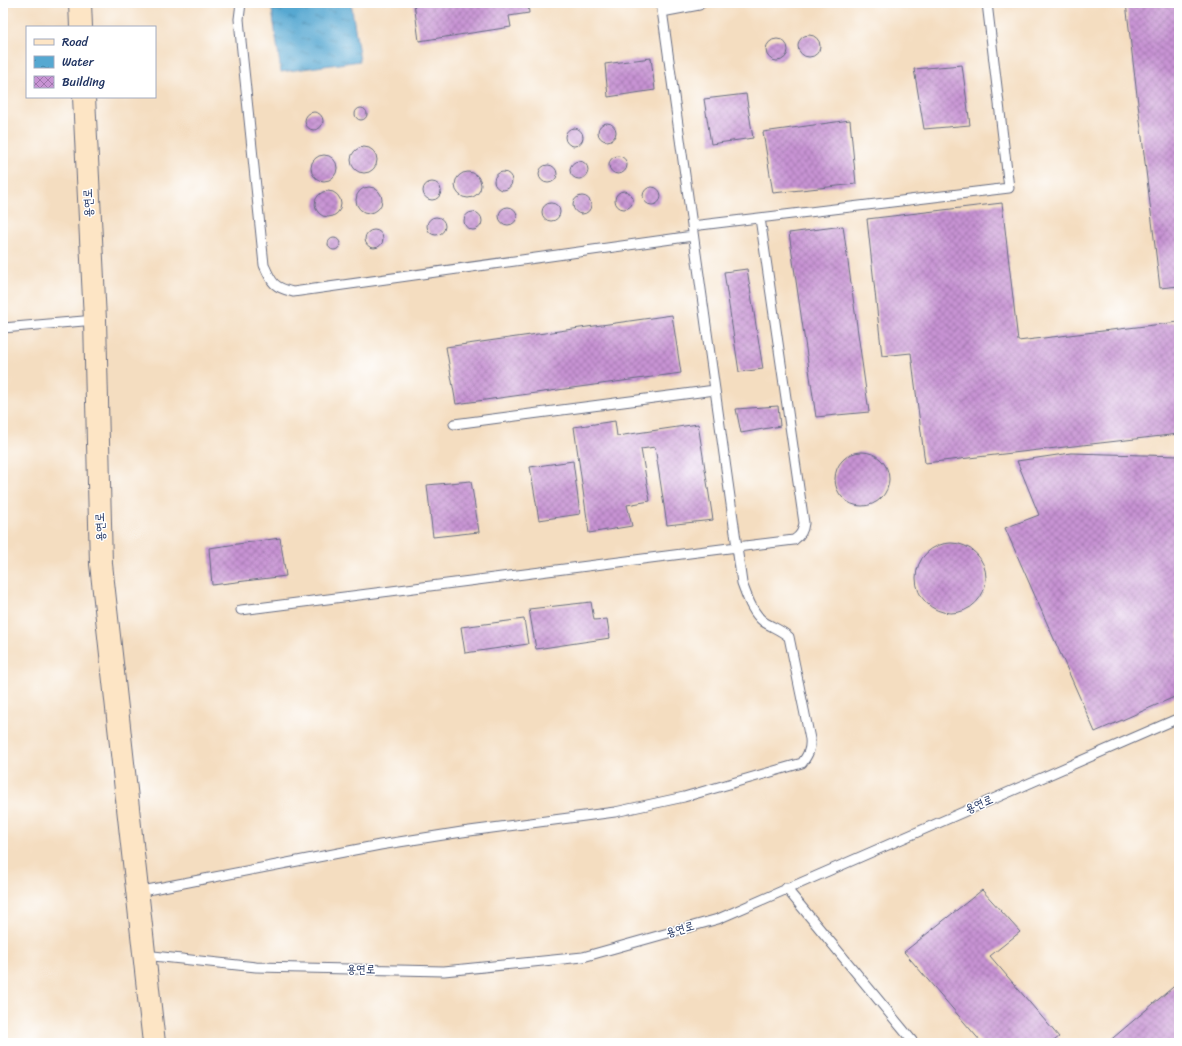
<svg xmlns="http://www.w3.org/2000/svg" width="1182" height="1046" viewBox="0 0 1182 1046" font-family="Sriracha,'Poor Story',sans-serif">
<style>
.water{fill:url(#water-ripples);stroke:#386c98}
.building{fill:url(#building-cross-hatch)}
.lines{fill:none;stroke-linecap:round;stroke-linejoin:round}
.lane-casing{stroke:#676c80;stroke-width:11}
.secondary-casing{stroke:#676c80;stroke-width:24}
.lane{stroke:#fff;stroke-width:9}
.secondary{stroke:#fde5c5;stroke-width:22}
.labels{text-anchor:middle;stroke-width:3;stroke-linejoin:round;paint-order:stroke}
.street-label{font-size:12px;fill:#1b2f5e;stroke:#fff}
</style>
<defs>
<pattern id="water-ripples" width="26" height="14" patternUnits="userSpaceOnUse"><rect width="26" height="14" fill="#56a8d1"/><path d="M2 4q2-2 4 0t4 0M15 11q2-2 4 0t4 0" fill="none" stroke="#4689ad"/></pattern>
<pattern id="building-cross-hatch" width="8" height="8" patternUnits="userSpaceOnUse"><rect width="8" height="8" fill="#c793d3"/><path d="M0 0l8 8M0 8l8-8" fill="none" stroke="#a178ae"/></pattern>
</defs>
<rect width="100%" height="100%" fill="#fff"/>
<filter id="ink" filterUnits="userSpaceOnUse"><feTurbulence type="fractalNoise" baseFrequency=".025" numOctaves="2"/><feDisplacementMap in="SourceGraphic" scale="8" xChannelSelector="R" yChannelSelector="G"/><feConvolveMatrix kernelMatrix="1 2 1 2 8 2 1 2 1" color-interpolation-filters="sRGB"/></filter>
<filter id="wash" filterUnits="userSpaceOnUse"><feTurbulence type="fractalNoise" baseFrequency=".012" numOctaves="4" result="noise"/><feDisplacementMap in="SourceGraphic" scale="16" xChannelSelector="R" yChannelSelector="G"/><feGaussianBlur stdDeviation="0.9" result="paint"/><feColorMatrix in="noise" values="0 0 0 0 0 0 0 0 0 0 0 0 0 0 0 0 0 1.4 0 .05"/><feComposite in="paint" operator="in"/></filter>
<g filter="url(#wash)">
<rect width="100%" height="100%" fill="#f4ddc0"/>
<path class="water" d="M271,3H351L360,61L281,72Z"/>
<g id="blocks">
<path class="building" d="M414,3H528L529,13L509,16L511,27L419,41Z
M1126,3H1179V286L1160,288Z
M798 46a11 11 0 1 1 22 0a11 11 0 1 1-22 0Z
M766 50a11 11 0 1 1 22 0a11 11 0 1 1-22 0Z
M651,58L655,90L608,97L605,64Z
M962,65L970,125L924,129L914,69Z
M746,94L753,138L711,144L704,99Z
M355 114a6 6 0 1 1 12 0a6 6 0 1 1-12 0Z
M305 121a9 9 0 1 1 18 0a9 9 0 1 1-18 0Z
M850,120L856,184L773,193L763,132Z
M598 132a9 9 0 1 1 18 0a9 9 0 1 1-18 0Z
M565 137a9 9 0 1 1 18 0a9 9 0 1 1-18 0Z
M351 160a13 13 0 1 1 26 0a13 13 0 1 1-26 0Z
M311 168a13 13 0 1 1 26 0a13 13 0 1 1-26 0Z
M609 165a9 9 0 1 1 18 0a9 9 0 1 1-18 0Z
M570 170a9 9 0 1 1 18 0a9 9 0 1 1-18 0Z
M539 174a9 9 0 1 1 18 0a9 9 0 1 1-18 0Z
M455 185a13 13 0 1 1 26 0a13 13 0 1 1-26 0Z
M494 181a9 9 0 1 1 18 0a9 9 0 1 1-18 0Z
M423 191a9 9 0 1 1 18 0a9 9 0 1 1-18 0Z
M356 200a13 13 0 1 1 26 0a13 13 0 1 1-26 0Z
M643 196a9 9 0 1 1 18 0a9 9 0 1 1-18 0Z
M615 200a9 9 0 1 1 18 0a9 9 0 1 1-18 0Z
M315 204a13 13 0 1 1 26 0a13 13 0 1 1-26 0Z
M573 205a9 9 0 1 1 18 0a9 9 0 1 1-18 0Z
M542 212a9 9 0 1 1 18 0a9 9 0 1 1-18 0Z
M1002,203L1018,341L1179,322V434L925,463L911,353L882,356L867,219Z
M499 216a9 9 0 1 1 18 0a9 9 0 1 1-18 0Z
M464 221a9 9 0 1 1 18 0a9 9 0 1 1-18 0Z
M427 226a9 9 0 1 1 18 0a9 9 0 1 1-18 0Z
M843,226L869,412L816,417L789,233Z
M365 239a9 9 0 1 1 18 0a9 9 0 1 1-18 0Z
M328 244a6 6 0 1 1 12 0a6 6 0 1 1-12 0Z
M747,269L763,369L739,372L724,272Z
M672,315L681,373L456,404L446,347Z
M778,406L780,426L741,433L736,409Z
M615,421L617,436L698,424L713,520L667,525L655,447L641,449L650,501L627,505L632,526L589,533L574,427Z
M835 479a27 27 0 1 1 54 0a27 27 0 1 1-54 0Z
M1071,453L1179,456V695L1095,732L1005,528L1039,515L1017,461Z
M573,461L580,514L539,520L530,467Z
M471,481L479,532L433,537L427,485Z
M280,538L286,576L212,585L209,548Z
M916 578a35 35 0 1 1 70 0a35 35 0 1 1-70 0Z
M591,602L594,620L607,619L610,638L536,649L529,609Z
M524,619L528,644L465,653L461,627Z
M982,890L1020,932L990,956L1059,1037L1051,1043H982L904,952Z
M1179,982V1043H1107Z"/>
</g>
</g>
<g filter="url(#ink)">
<use href="#blocks" fill-opacity="0" stroke="#676c80" stroke-width="1"/>
<g class="lines">
<g class="lane-casing">
<path id="lane" d="M241,3L239,19L241,41L264,265C272,283 273,287 293,292L693,236
M662,12L699,5L701,3
M692,226L1009,188L987,3
M3,328L95,320
M454,424L715,390
M241,610L737,547L794,540C801,535 803,531 804,523L760,218
M786,888L914,1043
M137,892L380,845L462,832L615,812L684,797L802,763C808,755 811,749 810,739L789,637C781,630 772,627 764,622C752,613 747,596 742,583L661,3
M144,955L256,967L444,971L583,957L718,919L1179,718"/>
</g>
<g class="secondary-casing">
<path id="secondary" d="M80,3L81,27
M84,97L95,320L101,564L154,1043"/>
</g>
<use href="#lane" class="lane"/>
<use href="#secondary" class="secondary"/>
</g>
</g>
<g class="labels">
<g class="street-label">
<text transform="translate(88 203) rotate(-92)" y="4">용연로</text>
<text transform="translate(100 527) rotate(-92)" y="4">용연로</text>
<text transform="translate(979 804) rotate(-23)" y="4">용연로</text>
<text transform="translate(680 929) rotate(-16)" y="4">용연로</text>
<text transform="translate(361 969) rotate(1)" y="4">용연로</text>
</g>
</g>
<rect width="1182" height="1046" fill="none" stroke="#fff" stroke-width="16"/>
<rect x="26" y="26" width="130" height="72" fill="#ffffff" stroke="#a4acbf"/>
<rect x="34" y="39" width="20" height="6" fill="#fde5c5" stroke="#a4acbf"/>
<text x="62" y="46" font-size="12" fill="#1b2f5e">Road</text>
<rect x="34" y="56" width="20" height="12" fill="url(#water-ripples)" stroke="#a4acbf"/>
<text x="62" y="66" font-size="12" fill="#1b2f5e">Water</text>
<rect x="34" y="76" width="20" height="12" fill="url(#building-cross-hatch)" stroke="#a4acbf"/>
<text x="62" y="86" font-size="12" fill="#1b2f5e">Building</text>
</svg>
